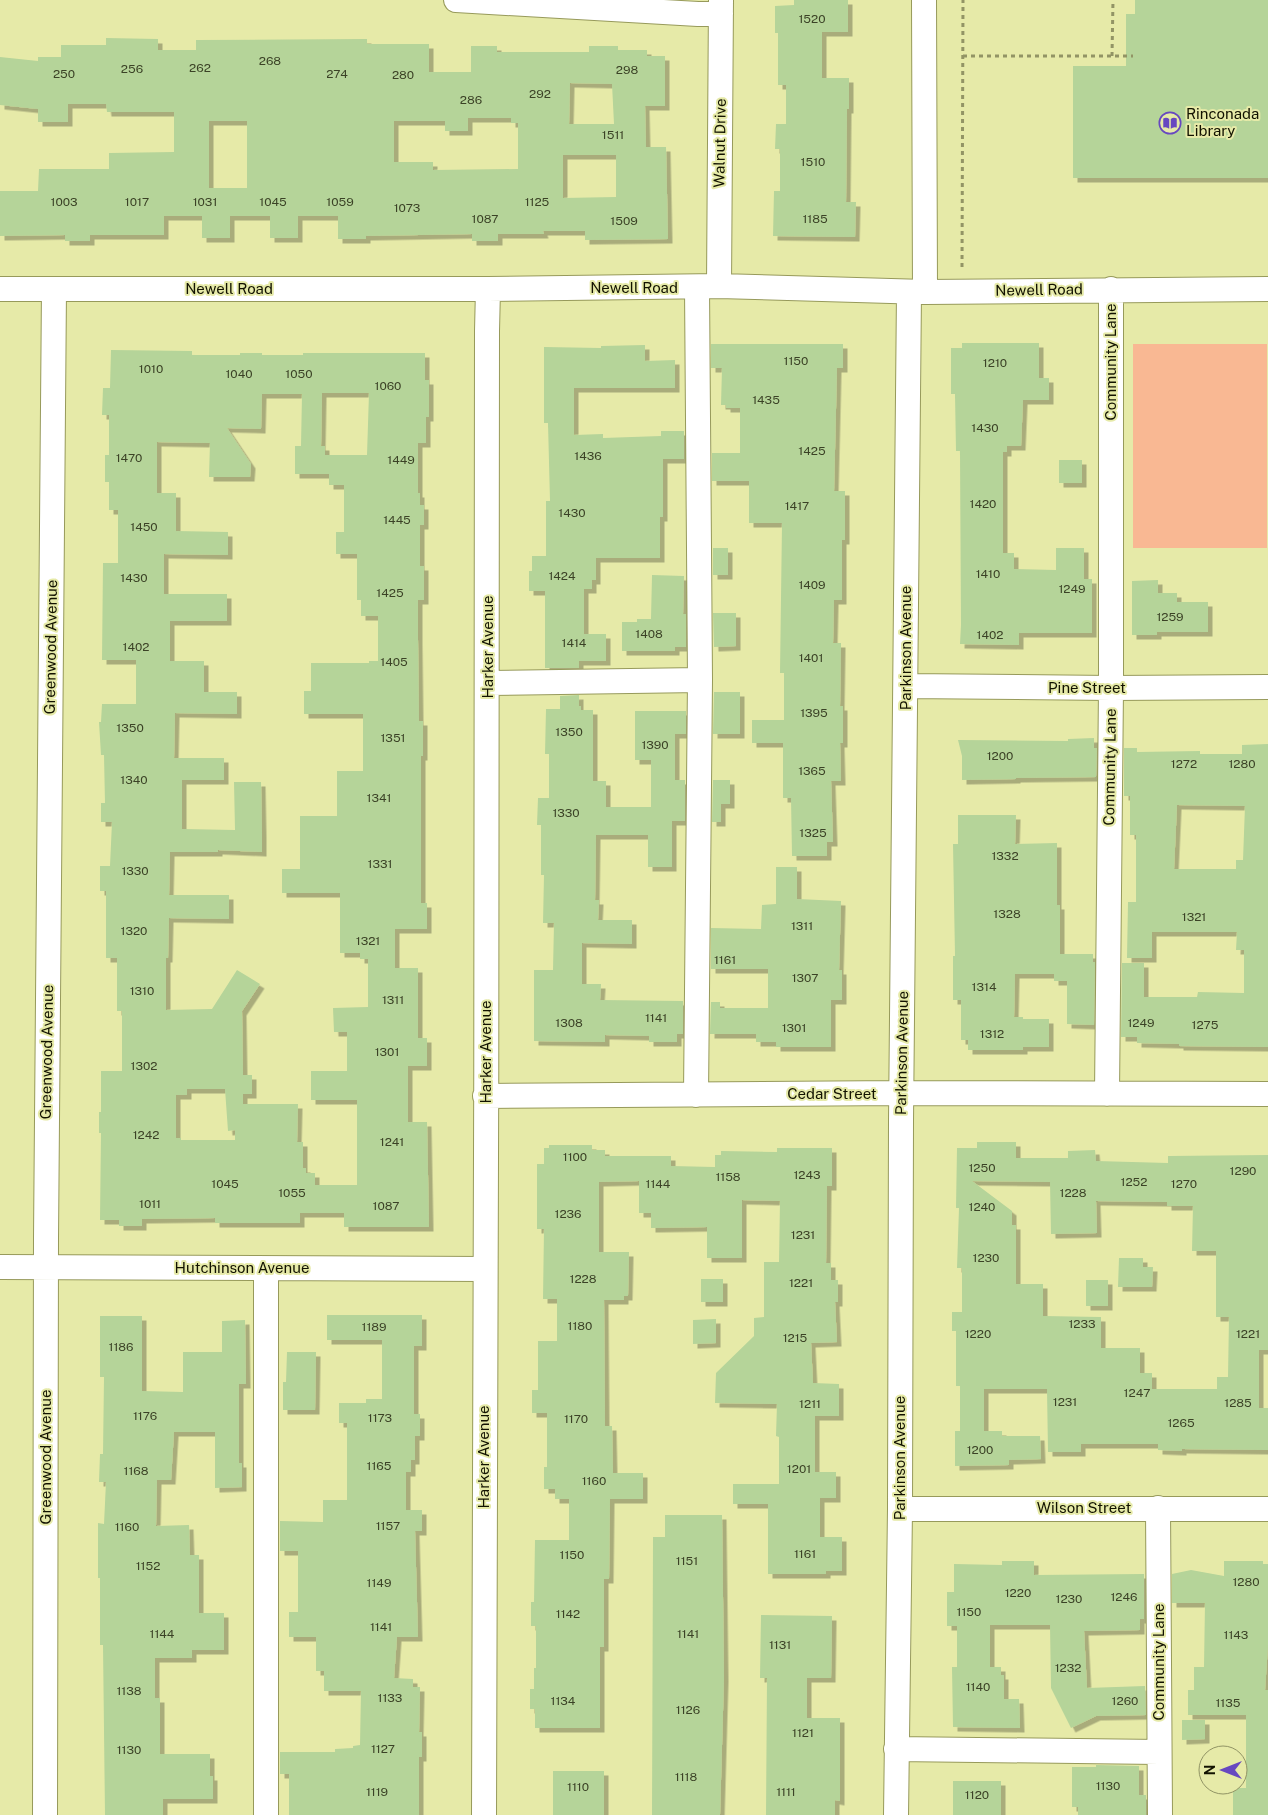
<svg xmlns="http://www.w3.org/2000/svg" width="1268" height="1815" viewBox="0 0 1268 1815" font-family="'Public Sans',sans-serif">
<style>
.green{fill:#f9b893}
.building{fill:#b5d499;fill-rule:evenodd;filter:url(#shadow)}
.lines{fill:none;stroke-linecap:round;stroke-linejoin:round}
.minor-casing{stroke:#979a5b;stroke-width:26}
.path{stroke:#929465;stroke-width:3;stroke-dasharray:4 4;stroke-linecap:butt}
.minor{stroke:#fff;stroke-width:24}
.labels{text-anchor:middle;stroke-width:4;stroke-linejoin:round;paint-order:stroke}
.number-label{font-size:12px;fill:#3b4226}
.poi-label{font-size:15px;fill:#121200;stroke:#e6eaa8;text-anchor:start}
.street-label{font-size:15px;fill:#121200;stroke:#e6eaa8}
</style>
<defs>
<filter id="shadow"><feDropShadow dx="4.5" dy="4.5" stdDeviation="0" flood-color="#0004"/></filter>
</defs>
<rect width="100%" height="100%" fill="#e6eaa8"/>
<path class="green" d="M1133,344H1267V548H1133Z"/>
<path class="building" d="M794,0H848V32H822V78H849V109H847L846,202H856L855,237L773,236L774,191H780V149H775L776,124H786V85H778V33H775V6L794,5Z
M1135,0H1268V178H1073V66H1126V14H1135Z
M106,38L158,39V50H196V40L367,39V44H429V72H471V46H497V52H589V46H618V50H647V56H665V106H645L646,147H666L668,239L585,240V231H543L544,234H498V241H472V234L366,236V239H338V216H298V238H270V216H230V238H202V216H164V235H90V241H65V235L0,236V191H38L39,169H109V153L174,152V112H107L106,104H68V122H38V109L0,105V57L38,61V57H61V45H106ZM570,83L612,84L614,124H569ZM468,118H511V123H518V169L433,170V162H394V121H445V131H468ZM209,121H247V188H209ZM563,155H616V197L563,198Z
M962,343H1039V378H1049V400H1023L1021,446H1007V452H1003V553H1014V569L1056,570V548H1084V579H1092V633H1019V645L960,644L961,625L960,451H956L955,394H951V348H962Z
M711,344H843V368H837L834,491H845V540H842V600H834L833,643H841L840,706H843V743H840L841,781H831L833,842H827V856H792L791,798H783V743H752V720H784V673H780L782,523H749V481H712V453H740V408H726V405H721L722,368H711Z
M645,345V361L675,360V388H574V435L603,434V438L661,436V431H684V459H663V517H660V558H596V580H592V589H584V634H606V661H579V668H545V591H529V571H532V556H546V501H550L548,423H544V347L601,348V346Z
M111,350L192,351V355H240V353H262V355H303V353H425V380H429V417H426V443H418V493H420V505H424V525H420V566H424V600H418V640L419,721H423V756H421V903H427V929H395V968H418V1038H427V1066H408V1122H427L429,1227H344V1213H300V1223H215V1218L142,1219V1226H119V1220H100L101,1133H99V1112H101V1071H122V1011H117V958H106V891H100V866H110L112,822H101V803H105L104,755H101L99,722H101L102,704H136V660H102L103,563H118V510H109V482H105V455H109V415H102L103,388H110ZM322,393H369L367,455H325V446H321ZM262,394H302L301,446H295V474H329V485H344V532H336V554H357V600H361V616H378V661H369V663H311V691H304V714H363V771H337V816H300V869H282V893H340V953H360V959H368V1007L333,1008L334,1032H347V1071H311V1100H357V1185H315V1173H306V1168H303V1142H297L298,1104H243V1094H252V1075H243L242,1011L260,984L237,970L212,1009L166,1010V958H168L169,918L229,919V895H169L170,852H218V850L262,852V833L261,782H234L235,830L182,829V780H224V758H174L175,713L237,714V692H204V661H170V621H227V594H164V554L228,555V532L176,531V493H157V442L210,443L209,477H250L251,464L227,428L261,429ZM187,1089H225L228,1131L235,1130V1140H181V1138H176V1095H187Z
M1059,460H1082V483H1059Z
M713,548H728V575H713Z
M652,575L684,576L683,614H686V647H675V651H622V622H637V619H651Z
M1158,580V593H1177V602H1208V632H1157V635H1132V581Z
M713,613H736V646L714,647Z
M714,692H740V734H713Z
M579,695V706H581V710H593V781H606V807H651V760H635V711H686V734H675V780H685V821H672V867H648V835H596L595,900H599L598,920H632V944L582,943V984H601L600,1000L683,1001V1034H677V1042H649V1036L605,1035V1042L534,1041V970H553L554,923H543L544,875H541V825H537L538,798H549V754H545L546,709H560V696Z
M1094,738V748H1097L1096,777L1016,778V779L962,780V756L958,740L1068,741V739Z
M1268,744V1047L1179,1046V1044L1137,1043V1037H1121L1122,963H1144V997H1197L1198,992L1244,993V950H1236L1237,932H1152V958H1127L1128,902H1136V835H1130V796H1124V748H1137V752L1200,751V754H1242V745ZM1177,805L1245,806L1243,860H1236V869H1174Z
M713,780H730V804H721V822H712Z
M958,815H1016L1015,844L1057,843V905H1060V954H1093V962H1095L1094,1025L1067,1024V981H1054V974H1015L1014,1017H1023V1019H1049V1047H1023V1050H968V1040H961V1000H953V956H955L953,844H958Z
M776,867H797V899L841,901L839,970H842V1000H831V1047H776V1042H756V1034H710L711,1002H720V1008H768V969H711V928L761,929L762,905L776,904Z
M977,1142H1016V1158H1068V1151L1095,1150L1096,1161L1168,1163V1156L1268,1155V1350H1259V1408H1268V1450L1182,1449V1451L1158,1450V1444H1081V1452H1048L1047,1389H984V1431H1002V1436H1040L1041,1459L1009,1460V1465L955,1466V1431H960V1386H956V1331H952V1312H962V1268H957L959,1208H956L957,1148H977ZM972,1181L1050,1182L1051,1234L1097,1233L1096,1201L1167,1202V1206H1193L1192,1251H1216V1317H1229L1228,1377H1217V1389H1152V1373H1140V1348H1101V1317L1043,1316V1284H1016V1225H1012V1211Z
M549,1145H592V1150H605V1156H671V1166L715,1167V1155H721V1151L777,1152V1148H832V1186H827L826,1263H831V1280H838V1302H835L837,1342L811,1343L813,1383L839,1384V1416H815V1472H836V1498H820V1537H842V1571H826V1574H768V1504H733V1484H779V1437L776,1436L777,1404L715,1403L716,1373L754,1336V1318L764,1317V1262H779L780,1201L742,1200V1258H707V1227L651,1228V1213H639V1181L599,1182V1252H629L628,1296H624V1300H604L605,1426H612L613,1473H643V1499H610L609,1579H604V1647H600V1728H535V1709H530V1689H534V1668H536V1626H531V1602H534L535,1540H569V1499H555V1489H544V1467H547V1413H532V1390H538V1341H557V1299H543L544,1229H537V1164H544V1148H549Z
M1119,1258H1143V1267H1153L1152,1287H1118Z
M701,1279H723V1302H701Z
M1086,1280H1108V1306H1086Z
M327,1315H422V1346H414V1414H420V1436H415V1460H411V1472H406V1510H422V1531H415L418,1637H397L394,1678L413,1679V1687H420L419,1732H422V1757H419V1815H289V1774H280V1752H335V1749L353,1748V1746L360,1745L361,1691H324V1671H316V1637H289V1612H298V1551H280V1521L323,1522V1500H347V1423H339V1403H366V1399H382V1340H327Z
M100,1316H142V1391L183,1392V1352H222V1321L245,1320L246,1384H239V1463H242V1487L215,1488V1432H174L171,1480H157L156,1526L189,1525L190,1555H199V1613H224V1650H192V1658H155V1698H160V1754H210V1776H213V1799H163V1815H105L103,1645H100V1578H98V1523L104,1524L106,1482H99L100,1454H103L104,1377H100Z
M716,1319V1343L693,1344V1320Z
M287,1352H316L315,1410H283V1382H286Z
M665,1515H722L724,1677L720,1815H652L653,1537H665Z
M1002,1561H1034V1575L1144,1574V1619H1140V1630L1084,1631L1087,1688L1145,1686L1146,1715L1096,1716L1071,1728L1051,1688L1050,1625H990V1667H1001V1675H1004V1699H1019L1020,1728L953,1727L952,1667H957V1626H947V1592H954V1564L1002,1565Z
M1224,1561H1263V1564H1268V1645L1265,1690H1268V1815H1233V1788H1246V1715H1188V1690H1194V1667H1204L1205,1603H1172V1574L1191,1570L1224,1576Z
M761,1615L832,1616L831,1678H807V1718H840V1801L835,1800V1815H766L767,1678H760Z
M1182,1720H1205V1739L1182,1740Z
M1096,1765L1139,1766V1795H1146V1815H1078V1807H1072V1767H1096Z
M553,1771H604V1815H553Z
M953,1781H1001V1815H953Z"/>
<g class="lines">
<g class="minor-casing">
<path id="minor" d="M456,0L698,14H721
M924,0L925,292
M719,286L721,0
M0,289H488L719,286L925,292L1268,289
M488,683L700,680
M906,686L1111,688L1268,687
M1107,1094L1111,688V289
M696,1095L700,680L697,287
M485,1096L901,1093L1268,1094
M0,1267L485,1269
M1158,1508L1160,1815
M900,1509H1268
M896,1749L1159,1752
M45,1815L46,1238L54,289
M266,1815V1269
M484,1815C484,1320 489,826 487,331L488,289
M896,1815L900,1509L901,1121L909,292"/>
</g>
<path class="path" d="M963,56H1133
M1112,56L1113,0
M962,267L963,0"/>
<use href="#minor" class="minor"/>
</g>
<defs>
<g id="library-ring" transform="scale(1.125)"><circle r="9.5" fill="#e6eaa8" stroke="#6748c0" stroke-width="1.5"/><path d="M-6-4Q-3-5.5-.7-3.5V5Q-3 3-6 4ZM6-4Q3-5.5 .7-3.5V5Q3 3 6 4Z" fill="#6748c0"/></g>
</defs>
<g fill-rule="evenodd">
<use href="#library-ring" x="1170" y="123"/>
</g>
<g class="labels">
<g class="number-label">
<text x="812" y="23">1520</text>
<text x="270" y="65">268</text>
<text x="200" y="72">262</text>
<text x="132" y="73">256</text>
<text x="627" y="74">298</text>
<text x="64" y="78">250</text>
<text x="337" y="78">274</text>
<text x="403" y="79">280</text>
<text x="540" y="98">292</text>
<text x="471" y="104">286</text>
<text x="613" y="139">1511</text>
<text x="813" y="166">1510</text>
<text x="64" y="206">1003</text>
<text x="137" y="206">1017</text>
<text x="205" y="206">1031</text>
<text x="273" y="206">1045</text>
<text x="340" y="206">1059</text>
<text x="537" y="206">1125</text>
<text x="407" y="212">1073</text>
<text x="485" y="223">1087</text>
<text x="815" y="223">1185</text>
<text x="624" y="225">1509</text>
<text x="796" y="365">1150</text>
<text x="995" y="367">1210</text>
<text x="151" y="373">1010</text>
<text x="239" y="378">1040</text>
<text x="299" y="378">1050</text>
<text x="388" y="390">1060</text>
<text x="766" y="404">1435</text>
<text x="985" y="432">1430</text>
<text x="812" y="455">1425</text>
<text x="588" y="460">1436</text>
<text x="129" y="462">1470</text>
<text x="401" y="464">1449</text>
<text x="983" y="508">1420</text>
<text x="797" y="510">1417</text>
<text x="572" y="517">1430</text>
<text x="397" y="524">1445</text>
<text x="144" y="531">1450</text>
<text x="988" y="578">1410</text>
<text x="562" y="580">1424</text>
<text x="134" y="582">1430</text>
<text x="812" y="589">1409</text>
<text x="1072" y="593">1249</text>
<text x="390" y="597">1425</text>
<text x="1170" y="621">1259</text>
<text x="649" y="638">1408</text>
<text x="990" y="639">1402</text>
<text x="574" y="647">1414</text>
<text x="136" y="651">1402</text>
<text x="811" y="662">1401</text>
<text x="394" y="666">1405</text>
<text x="814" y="717">1395</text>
<text x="130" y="732">1350</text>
<text x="569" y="736">1350</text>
<text x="393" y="742">1351</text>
<text x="655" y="749">1390</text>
<text x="1000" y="760">1200</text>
<text x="1184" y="768">1272</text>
<text x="1242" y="768">1280</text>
<text x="812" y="775">1365</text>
<text x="134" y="784">1340</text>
<text x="379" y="802">1341</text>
<text x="566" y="817">1330</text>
<text x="813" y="837">1325</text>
<text x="1005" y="860">1332</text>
<text x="380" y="868">1331</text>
<text x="135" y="875">1330</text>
<text x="1007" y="918">1328</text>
<text x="1194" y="921">1321</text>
<text x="802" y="930">1311</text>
<text x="134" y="935">1320</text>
<text x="368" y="945">1321</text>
<text x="725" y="964">1161</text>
<text x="805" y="982">1307</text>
<text x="984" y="991">1314</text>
<text x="142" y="995">1310</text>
<text x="393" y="1004">1311</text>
<text x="656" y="1022">1141</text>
<text x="569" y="1027">1308</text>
<text x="1141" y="1027">1249</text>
<text x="1205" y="1029">1275</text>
<text x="794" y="1032">1301</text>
<text x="992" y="1038">1312</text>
<text x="387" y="1056">1301</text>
<text x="144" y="1070">1302</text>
<text x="146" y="1139">1242</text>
<text x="392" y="1146">1241</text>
<text x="575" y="1161">1100</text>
<text x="982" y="1172">1250</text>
<text x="1243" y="1175">1290</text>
<text x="807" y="1179">1243</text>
<text x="728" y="1181">1158</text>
<text x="1134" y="1186">1252</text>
<text x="225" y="1188">1045</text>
<text x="658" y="1188">1144</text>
<text x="1184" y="1188">1270</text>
<text x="292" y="1197">1055</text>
<text x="1073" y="1197">1228</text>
<text x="150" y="1208">1011</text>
<text x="386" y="1210">1087</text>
<text x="982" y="1211">1240</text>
<text x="568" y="1218">1236</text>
<text x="803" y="1239">1231</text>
<text x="986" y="1262">1230</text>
<text x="583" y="1283">1228</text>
<text x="801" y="1287">1221</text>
<text x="1082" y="1328">1233</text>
<text x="580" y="1330">1180</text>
<text x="374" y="1331">1189</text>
<text x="978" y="1338">1220</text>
<text x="1248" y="1338">1221</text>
<text x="795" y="1342">1215</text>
<text x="121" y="1351">1186</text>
<text x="1137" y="1397">1247</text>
<text x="1065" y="1406">1231</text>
<text x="1238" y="1407">1285</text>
<text x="810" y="1408">1211</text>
<text x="145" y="1420">1176</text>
<text x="380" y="1422">1173</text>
<text x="576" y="1423">1170</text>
<text x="1181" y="1427">1265</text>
<text x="980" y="1454">1200</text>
<text x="379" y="1470">1165</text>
<text x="799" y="1473">1201</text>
<text x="136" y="1475">1168</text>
<text x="594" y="1485">1160</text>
<text x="388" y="1530">1157</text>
<text x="127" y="1531">1160</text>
<text x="805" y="1558">1161</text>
<text x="572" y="1559">1150</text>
<text x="687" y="1565">1151</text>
<text x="148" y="1570">1152</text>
<text x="1246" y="1586">1280</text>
<text x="379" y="1587">1149</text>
<text x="1018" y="1597">1220</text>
<text x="1124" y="1601">1246</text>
<text x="1069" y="1603">1230</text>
<text x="969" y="1616">1150</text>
<text x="568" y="1618">1142</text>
<text x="381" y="1631">1141</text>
<text x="162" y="1638">1144</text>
<text x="688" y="1638">1141</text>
<text x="1236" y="1639">1143</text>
<text x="780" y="1649">1131</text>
<text x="1068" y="1672">1232</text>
<text x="978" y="1691">1140</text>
<text x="129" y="1695">1138</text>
<text x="390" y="1702">1133</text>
<text x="563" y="1705">1134</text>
<text x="1125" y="1705">1260</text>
<text x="1228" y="1707">1135</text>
<text x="688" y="1714">1126</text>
<text x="803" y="1737">1121</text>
<text x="383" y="1753">1127</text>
<text x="129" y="1754">1130</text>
<text x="686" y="1781">1118</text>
<text x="1108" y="1790">1130</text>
<text x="578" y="1791">1110</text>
<text x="377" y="1796">1119</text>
<text x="786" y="1796">1111</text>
<text x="977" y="1799">1120</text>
</g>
<g class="poi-label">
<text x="1186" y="119">Rinconada<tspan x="1186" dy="17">Library</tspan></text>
</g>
<g class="street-label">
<text transform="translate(720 143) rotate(-89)" y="5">Walnut Drive</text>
<text x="634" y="293">Newell Road</text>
<text x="229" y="294">Newell Road</text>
<text transform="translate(1039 290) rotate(-1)" y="5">Newell Road</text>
<text transform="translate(1111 362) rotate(-90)" y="5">Community Lane</text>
<text transform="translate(51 647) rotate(-89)" y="5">Greenwood Avenue</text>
<text transform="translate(488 647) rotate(-90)" y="5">Harker Avenue</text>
<text transform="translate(906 648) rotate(-90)" y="5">Parkinson Avenue</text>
<text x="1087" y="693">Pine Street</text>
<text transform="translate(1110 767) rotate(-89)" y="5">Community Lane</text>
<text transform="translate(47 1052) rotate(-89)" y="5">Greenwood Avenue</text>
<text transform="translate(486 1052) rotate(-90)" y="5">Harker Avenue</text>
<text transform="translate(902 1053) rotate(-89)" y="5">Parkinson Avenue</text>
<text x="832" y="1099">Cedar Street</text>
<text x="242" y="1273">Hutchinson Avenue</text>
<text transform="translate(46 1457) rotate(-90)" y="5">Greenwood Avenue</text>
<text transform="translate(484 1457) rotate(-90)" y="5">Harker Avenue</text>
<text transform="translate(900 1458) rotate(-90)" y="5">Parkinson Avenue</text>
<text x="1084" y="1513">Wilson Street</text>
<text transform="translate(1159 1662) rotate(-90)" y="5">Community Lane</text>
</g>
</g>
<g transform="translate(1223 1770) rotate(270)"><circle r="24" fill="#e6eaa8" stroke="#919465"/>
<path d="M0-4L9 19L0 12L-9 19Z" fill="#6748c0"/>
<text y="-8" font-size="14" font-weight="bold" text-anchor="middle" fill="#121200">N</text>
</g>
</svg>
